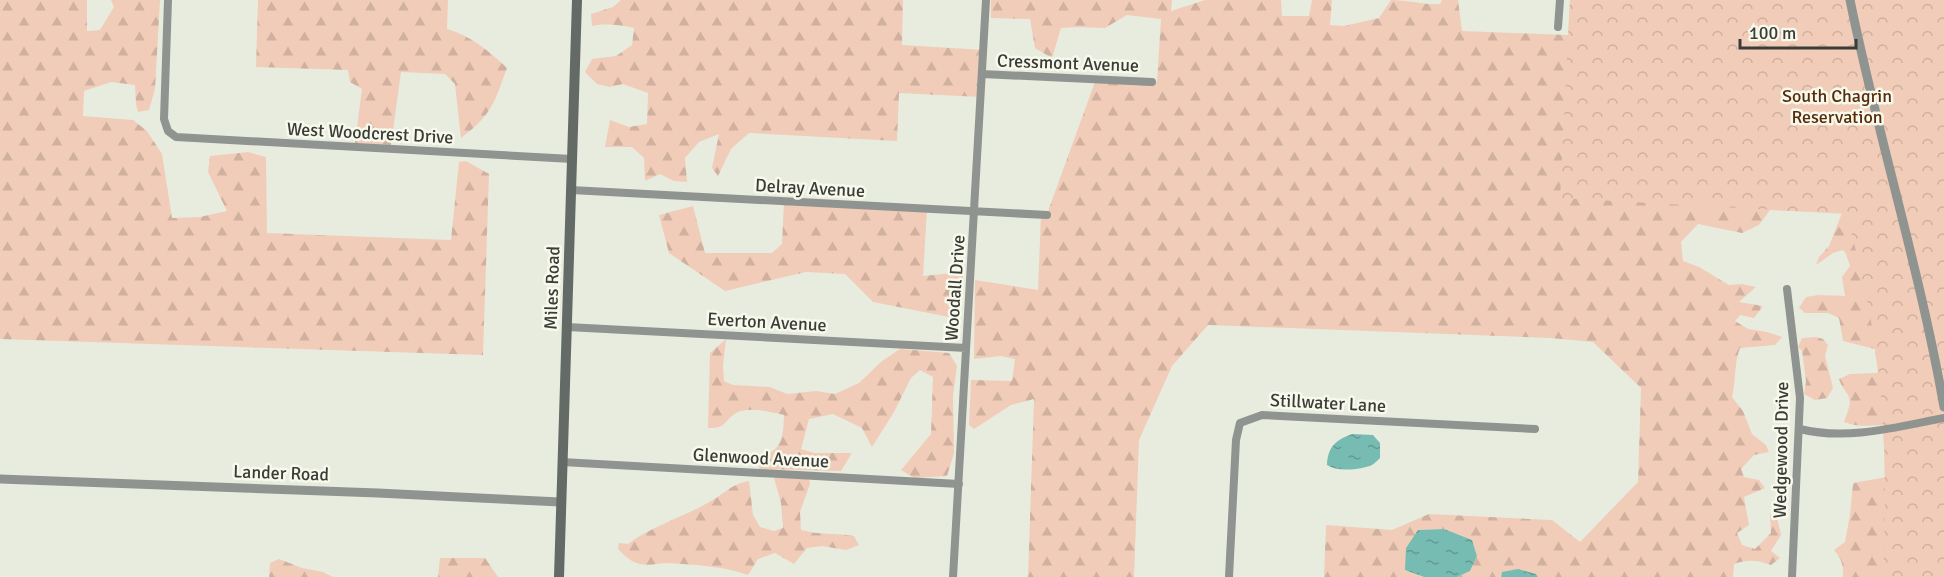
<svg xmlns="http://www.w3.org/2000/svg" width="1944" height="577" viewBox="0 0 1944 577" font-family="Signika,sans-serif">
<style>
.forest{fill:url(#forest-firs)}
.park{fill:url(#park-crowns)}
.water{fill:url(#water-ripples)}
.lines{fill:none;stroke-linecap:round;stroke-linejoin:round}
.minor{stroke:#8f9490;stroke-width:8}
.tertiary{stroke:#8f9490;stroke-width:9}
.secondary{stroke:#646b66;stroke-width:10}
.labels{text-anchor:middle;stroke-width:5;stroke-linejoin:round;paint-order:stroke}
.street-label{font-size:18px;fill:#3b3c37;stroke:#f6f9ec}
.park-label{font-size:18px;fill:#592a0a;stroke:#f6f9ec}
</style>
<defs>
<pattern id="forest-firs" width="22" height="20" patternUnits="userSpaceOnUse" patternTransform="scale(1.5)"><rect width="22" height="20" fill="#f1ccb8"/><path d="M5 1l3.5 6h-7zM16 11l3.5 6h-7z" fill="#d0b09f"/></pattern>
<pattern id="park-crowns" width="20" height="18" patternUnits="userSpaceOnUse" patternTransform="scale(1.5)"><rect width="20" height="18" fill="#f1ccb8"/><path d="M2 6a3 3 0 1 1 6 0M12 15a3 3 0 1 1 6 0" fill="none" stroke="#d0b09f"/></pattern>
<pattern id="water-ripples" width="26" height="14" patternUnits="userSpaceOnUse" patternTransform="scale(1.5)"><rect width="26" height="14" fill="#76bcb3"/><path d="M2 4q2-2 4 0t4 0M15 11q2-2 4 0t4 0" fill="none" stroke="#629a92"/></pattern>
</defs>
<rect width="100%" height="100%" fill="#e8ecdf"/>
<path class="forest" d="M0,0H87V31L100,30L114,7L111,0H160L155,89L149,110L138,112L136,104L135,85L111,82L84,91L83,116L133,120L147,131L162,154L172,218L200,217L227,211L208,172L210,156L248,152L266,157L267,233L451,240L459,162L466,161L489,174L483,355L0,339Z
M258,0H448L447,29C470,35 490,52 507,68C494,103 492,115 461,138L455,84L445,74L401,72L391,145L355,143L362,89L350,82L348,70L256,67Z
M621,0H903L902,45L984,50L981,97L899,93L897,141L749,133L731,149L718,176L712,168L719,134L699,142L685,158L687,182L674,181L660,174L645,181L644,158L632,147H605L610,120L629,127L647,124L648,93L623,84L609,87L597,84L585,72L592,59L616,56L632,45L634,28C619,25 607,23 592,26L591,14L613,7Z
M991,0H1172L1171,11L1205,0H1281L1282,16H1309L1312,0H1332L1330,25L1344,26L1379,18L1391,0C1408,0 1423,5 1440,4L1442,0H1458L1462,31L1568,35L1570,0H1944V577H1843C1844,566 1841,558 1834,550L1845,542L1850,515L1853,483L1886,477L1883,425C1870,426 1856,427 1844,422C1847,412 1854,401 1846,392C1843,387 1841,385 1839,379L1850,374L1878,373L1875,349L1843,341L1839,318L1828,313H1805L1799,308L1806,297L1818,295L1845,296L1842,277L1850,266L1846,254L1843,250L1833,253L1816,265L1819,257L1829,246L1842,213L1770,210L1759,225L1742,233L1698,224L1681,242L1683,261L1699,267L1729,285L1742,284L1756,287L1739,302L1763,306L1754,318L1740,315L1735,321L1748,329L1767,332L1782,337L1775,345L1740,348C1734,363 1736,381 1732,397L1743,411L1752,434L1766,445L1769,452L1754,455L1741,469L1744,477L1759,480L1765,488L1744,497L1749,525L1737,533L1742,545L1755,549L1771,533L1770,515L1776,513L1781,535L1771,551L1780,558L1771,565C1757,560 1748,559 1734,564L1733,577H1538L1536,574L1502,572L1501,577H1457L1470,571L1477,556L1472,540L1444,529L1418,530L1405,570L1424,577H1324L1326,525L1392,530L1429,514L1552,520L1580,542L1638,482L1641,388L1593,342L1551,338L1208,325L1172,366L1139,440L1134,577H1028L1034,399L1011,405L974,429L969,425L971,380L1012,381L1015,359L1001,356L974,359L975,280L1038,290L1041,215L1047,214L1096,79L1157,82L1161,19L1127,15L1105,28L1077,27L1061,28L1052,58L1035,48L1030,19L991,18Z
M784,202L927,209L923,276L963,272L959,319L873,302L845,274L806,272L725,291L669,253L659,215L693,206L705,253H772L782,244Z
M1816,337L1823,339L1828,345L1825,356L1833,388L1827,398L1815,400L1804,394L1806,381L1802,351L1798,347L1802,338Z
M726,339L723,365L724,381L733,385L770,387L787,394L816,391L835,394L859,383L882,361L900,349L949,353L957,366L953,396L954,453L947,476L914,478L901,470L931,434L933,377L920,370L911,378L894,412L872,447L862,428L833,414L809,419L801,449L814,453H852L841,471L759,469L760,456C783,451 783,437 784,415C770,412 750,406 736,413C722,422 728,428 708,428L710,353Z
M774,478H809L810,484L800,512L801,530C818,535 836,533 854,536L859,545L846,550L822,546L807,548L794,564L775,553L758,559L748,575C723,566 696,565 669,563C657,563 644,568 632,561C627,558 622,553 618,549L619,543L628,544C655,524 688,516 716,498C728,490 735,483 749,481L753,515L760,527L774,531L783,528L781,503Z
M440,558H485L498,577H438Z
M279,559L302,568L323,572L333,577H269L270,563Z"/>
<path class="park" d="M1570,0H1944V577H1883C1886,506 1886,437 1878,367C1872,315 1859,264 1847,214L1560,198Z"/>
<path class="water" d="M1352,434L1373,435L1380,443V458C1378,460 1374,464 1372,465C1361,470 1337,472 1327,465C1328,446 1336,440 1352,434Z
M1444,529L1472,540L1477,556L1470,571L1457,577H1424L1405,570L1406,548L1418,530Z
M1518,569L1536,574L1538,577H1501L1502,572Z"/>
<g class="lines">
<path class="minor" d="M168,0L164,119L168,131L176,137L572,159
M1558,27L1560,0
M982,74L1152,82
M571,190L1047,215
M1787,289L1800,398L1792,577
M567,327L966,348
M1800,429C1847,441 1897,427 1944,418
M562,462L959,484
M953,577L986,0
M1229,577L1236,440L1240,423L1262,415L1535,429"/>
<path class="tertiary" d="M1850,0C1878,137 1920,270 1944,407
M0,479L378,493L560,502"/>
<path class="secondary" d="M559,577L577,0"/>
</g>
<g class="labels">
<g class="street-label">
<text transform="translate(1068 63) rotate(2)" y="6">Cressmont Avenue</text>
<text transform="translate(370 133) rotate(3)" y="6">West Woodcrest Drive</text>
<text transform="translate(810 188) rotate(3)" y="6">Delray Avenue</text>
<text transform="translate(552 288) rotate(-88)" y="6">Miles Road</text>
<text transform="translate(955 288) rotate(-86)" y="6">Woodall Drive</text>
<text transform="translate(767 322) rotate(3)" y="6">Everton Avenue</text>
<text transform="translate(1328 403) rotate(3)" y="6">Stillwater Lane</text>
<text transform="translate(1781 450) rotate(-89)" y="6">Wedgewood Drive</text>
<text transform="translate(761 458) rotate(3)" y="6">Glenwood Avenue</text>
<text transform="translate(281 473) rotate(2)" y="6">Lander Road</text>
</g>
<g class="park-label">
<text x="1837" y="102">South Chagrin<tspan x="1837" dy="21">Reservation</tspan></text>
</g>
</g>
<path d="M1740 39v9h116v-9" fill="none" stroke="#3b3c37" stroke-width="3"/>
<text x="1749" y="39" font-size="18" fill="#3b3c37" stroke="#f6f9ec" stroke-width="4.5" paint-order="stroke">100 m</text>
</svg>
